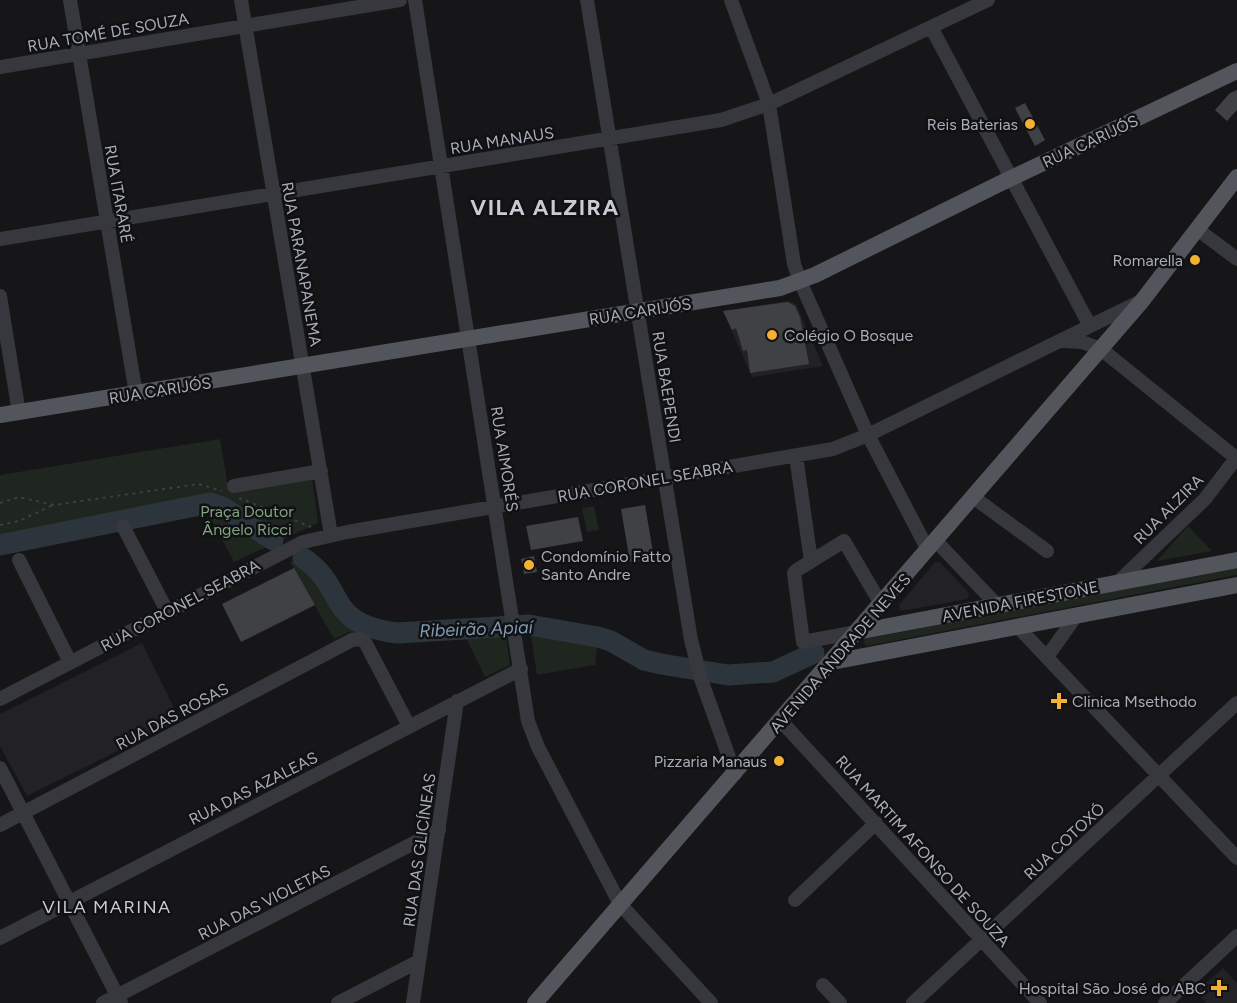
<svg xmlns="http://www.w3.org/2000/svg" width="1237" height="1003" viewBox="0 0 1237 1003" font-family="Figtree,sans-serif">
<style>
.built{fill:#222225}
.green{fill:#1e261f}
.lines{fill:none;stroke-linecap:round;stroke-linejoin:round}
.river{stroke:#2c353c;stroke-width:21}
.building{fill:#404145}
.path{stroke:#3d3f44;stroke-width:2;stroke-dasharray:3 4.5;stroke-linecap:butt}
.minor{stroke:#37383d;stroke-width:14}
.major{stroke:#53555c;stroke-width:16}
.poi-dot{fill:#f2b134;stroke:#111113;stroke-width:2}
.labels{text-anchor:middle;stroke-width:5;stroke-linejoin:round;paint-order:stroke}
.street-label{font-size:16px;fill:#a8adb8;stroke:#111113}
.poi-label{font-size:16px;fill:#a8adb8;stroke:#111113;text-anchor:end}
.park-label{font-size:16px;fill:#7fa381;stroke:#111113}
.water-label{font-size:18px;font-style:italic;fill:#7f9bb3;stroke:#111113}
.neighbourhood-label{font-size:18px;letter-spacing:1.5px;fill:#c9ccd4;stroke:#111113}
.district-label{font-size:22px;font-weight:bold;letter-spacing:1.5px;fill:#c9ccd4;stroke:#111113}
</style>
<rect width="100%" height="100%" fill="#161618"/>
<path class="built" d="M788,301L796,304L823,366L752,377L723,311Z
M935,562H940L969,593L968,599L901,611L899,605Z
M142,643L180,720L27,796L0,746V714Z
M1223,968L1237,983V1003H1206L1196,992Z"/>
<path class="green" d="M220,439L227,481L232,490L312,477L318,523L234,562L204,506L217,502L211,497L0,539V475Z
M594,506L599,530L587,532L582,508Z
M1188,526L1212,551L1157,561Z
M310,554L339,610L375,638L349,632L334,639L290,562Z
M1237,567V575L867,646L863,643L865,639Z
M505,628L510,665L485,677L463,632Z
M530,630L598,640L595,665L537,675Z"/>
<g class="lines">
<path class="river" d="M0,545L210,503L224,508L273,540
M303,558C348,588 323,623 397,633L529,625L598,637L611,641L644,660L661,664L728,675L773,672L814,653"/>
</g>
<path class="building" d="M1237,90V110L1227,121L1215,110L1230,93Z
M1025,103L1045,140L1035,146L1015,108Z
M788,302L795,306L800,317L809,364L750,373L747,350L743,351L736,328L732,330L723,311Z
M645,505L654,558L630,562L621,509Z
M578,517L583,541L531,550L526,526Z
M534,556L537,572L524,574L521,559Z
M294,568L315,605L241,642L222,604Z"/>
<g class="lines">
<path class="path" d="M239,498L311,527
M0,503L19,497L54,505L199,484L222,491
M0,525L19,521L53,505"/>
<path class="minor" d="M70,0L136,394
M241,0L331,535
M415,0L528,721L538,747L620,904L711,1003
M587,0L691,640L701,679L735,774
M731,0L769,104L794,264L800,281L868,435L928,550
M931,27L1090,326
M0,67L400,0
M1197,229L1237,259
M0,239L721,120L769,104L988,0
M0,296L19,413
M1062,341L1082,342L1101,349L1236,458
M796,456L811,561
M234,486L321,471
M973,497L1047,551
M123,526L167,611
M936,541L997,605
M19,560L70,662
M1118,582L1205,499L1237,457
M1018,627L1237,858
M857,632L803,642L794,573L797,570L844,541L881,604
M1047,657L1076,616
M0,699L303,542L347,532L833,449L868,435L1139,302
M781,721L1040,1003
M0,768L121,1003
M0,825L352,640L359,639L365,642L409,726
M795,900L876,823
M0,938L521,669
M823,985L840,1003
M103,1003L439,830
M338,1003L419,961
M413,1003L457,701
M913,1003L1237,703
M1165,1003L1237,936"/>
<path class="major" d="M0,415L780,288L815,275L999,184L1237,71
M857,632L1237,560
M832,662L1237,585
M535,1003L1142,301L1237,177"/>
</g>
<g class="poi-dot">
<circle cx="1030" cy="124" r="6"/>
<circle cx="1195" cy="260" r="6"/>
<circle cx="772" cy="335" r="6"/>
<circle cx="529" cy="565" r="6"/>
<path d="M1056 692h6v6h6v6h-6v6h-6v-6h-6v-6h6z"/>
<circle cx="779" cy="761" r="6"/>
<path d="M1216 979h6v6h6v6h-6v6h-6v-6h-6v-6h6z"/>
</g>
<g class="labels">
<g class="street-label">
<text transform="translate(108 32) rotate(-10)" y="6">RUA TOMÉ DE SOUZA</text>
<text transform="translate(502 140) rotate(-9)" y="6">RUA MANAUS</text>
<text transform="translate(1090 141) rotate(-25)" y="6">RUA CARIJÓS</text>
<text transform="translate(119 194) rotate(80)" y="6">RUA ITARARÉ</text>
<text transform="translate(302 264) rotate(80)" y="6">RUA PARANAPANEMA</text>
<text transform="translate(640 311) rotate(-9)" y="6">RUA CARIJÓS</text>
<text transform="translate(667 387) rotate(81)" y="6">RUA BAEPENDI</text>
<text transform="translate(160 390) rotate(-9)" y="6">RUA CARIJÓS</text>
<text transform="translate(505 459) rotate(81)" y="6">RUA AIMORÉS</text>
<text transform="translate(645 481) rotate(-10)" y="6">RUA CORONEL SEABRA</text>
<text transform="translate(1168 509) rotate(-45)" y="6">RUA ALZIRA</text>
<text transform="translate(1020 601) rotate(-11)" y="6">AVENIDA FIRESTONE</text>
<text transform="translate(180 605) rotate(-28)" y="6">RUA CORONEL SEABRA</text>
<text transform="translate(840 653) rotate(-49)" y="6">AVENIDA ANDRADE NEVES</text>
<text transform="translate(172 716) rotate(-28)" y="6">RUA DAS ROSAS</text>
<text transform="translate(253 788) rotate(-27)" y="6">RUA DAS AZALEAS</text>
<text transform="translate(1064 841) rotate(-43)" y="6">RUA COTOXÓ</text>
<text transform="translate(419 850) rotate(-82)" y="6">RUA DAS GLICÍNEAS</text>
<text transform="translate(923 851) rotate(48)" y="6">RUA MARTIM AFONSO DE SOUZA</text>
<text transform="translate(264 902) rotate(-27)" y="6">RUA DAS VIOLETAS</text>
</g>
<g class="poi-label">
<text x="1018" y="130">Reis Baterias</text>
<text x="1183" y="266">Romarella</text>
<text x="784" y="341" text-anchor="start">Colégio O Bosque</text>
<text x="541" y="562" text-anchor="start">Condomínio Fatto<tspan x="541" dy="18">Santo Andre</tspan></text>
<text x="1072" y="707" text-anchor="start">Clinica Msethodo</text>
<text x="767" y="767">Pizzaria Manaus</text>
<text x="1206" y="994">Hospital São José do ABC</text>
</g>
<g class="park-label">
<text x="247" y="517">Praça Doutor<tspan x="247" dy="18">Ângelo Ricci</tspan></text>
</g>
<g class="water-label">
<text transform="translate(476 629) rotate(-2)" y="6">Ribeirão Apiaí</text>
</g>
<g class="neighbourhood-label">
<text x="107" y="913">VILA MARINA</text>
</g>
<g class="district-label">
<text x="545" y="215">VILA ALZIRA</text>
</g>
</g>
</svg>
